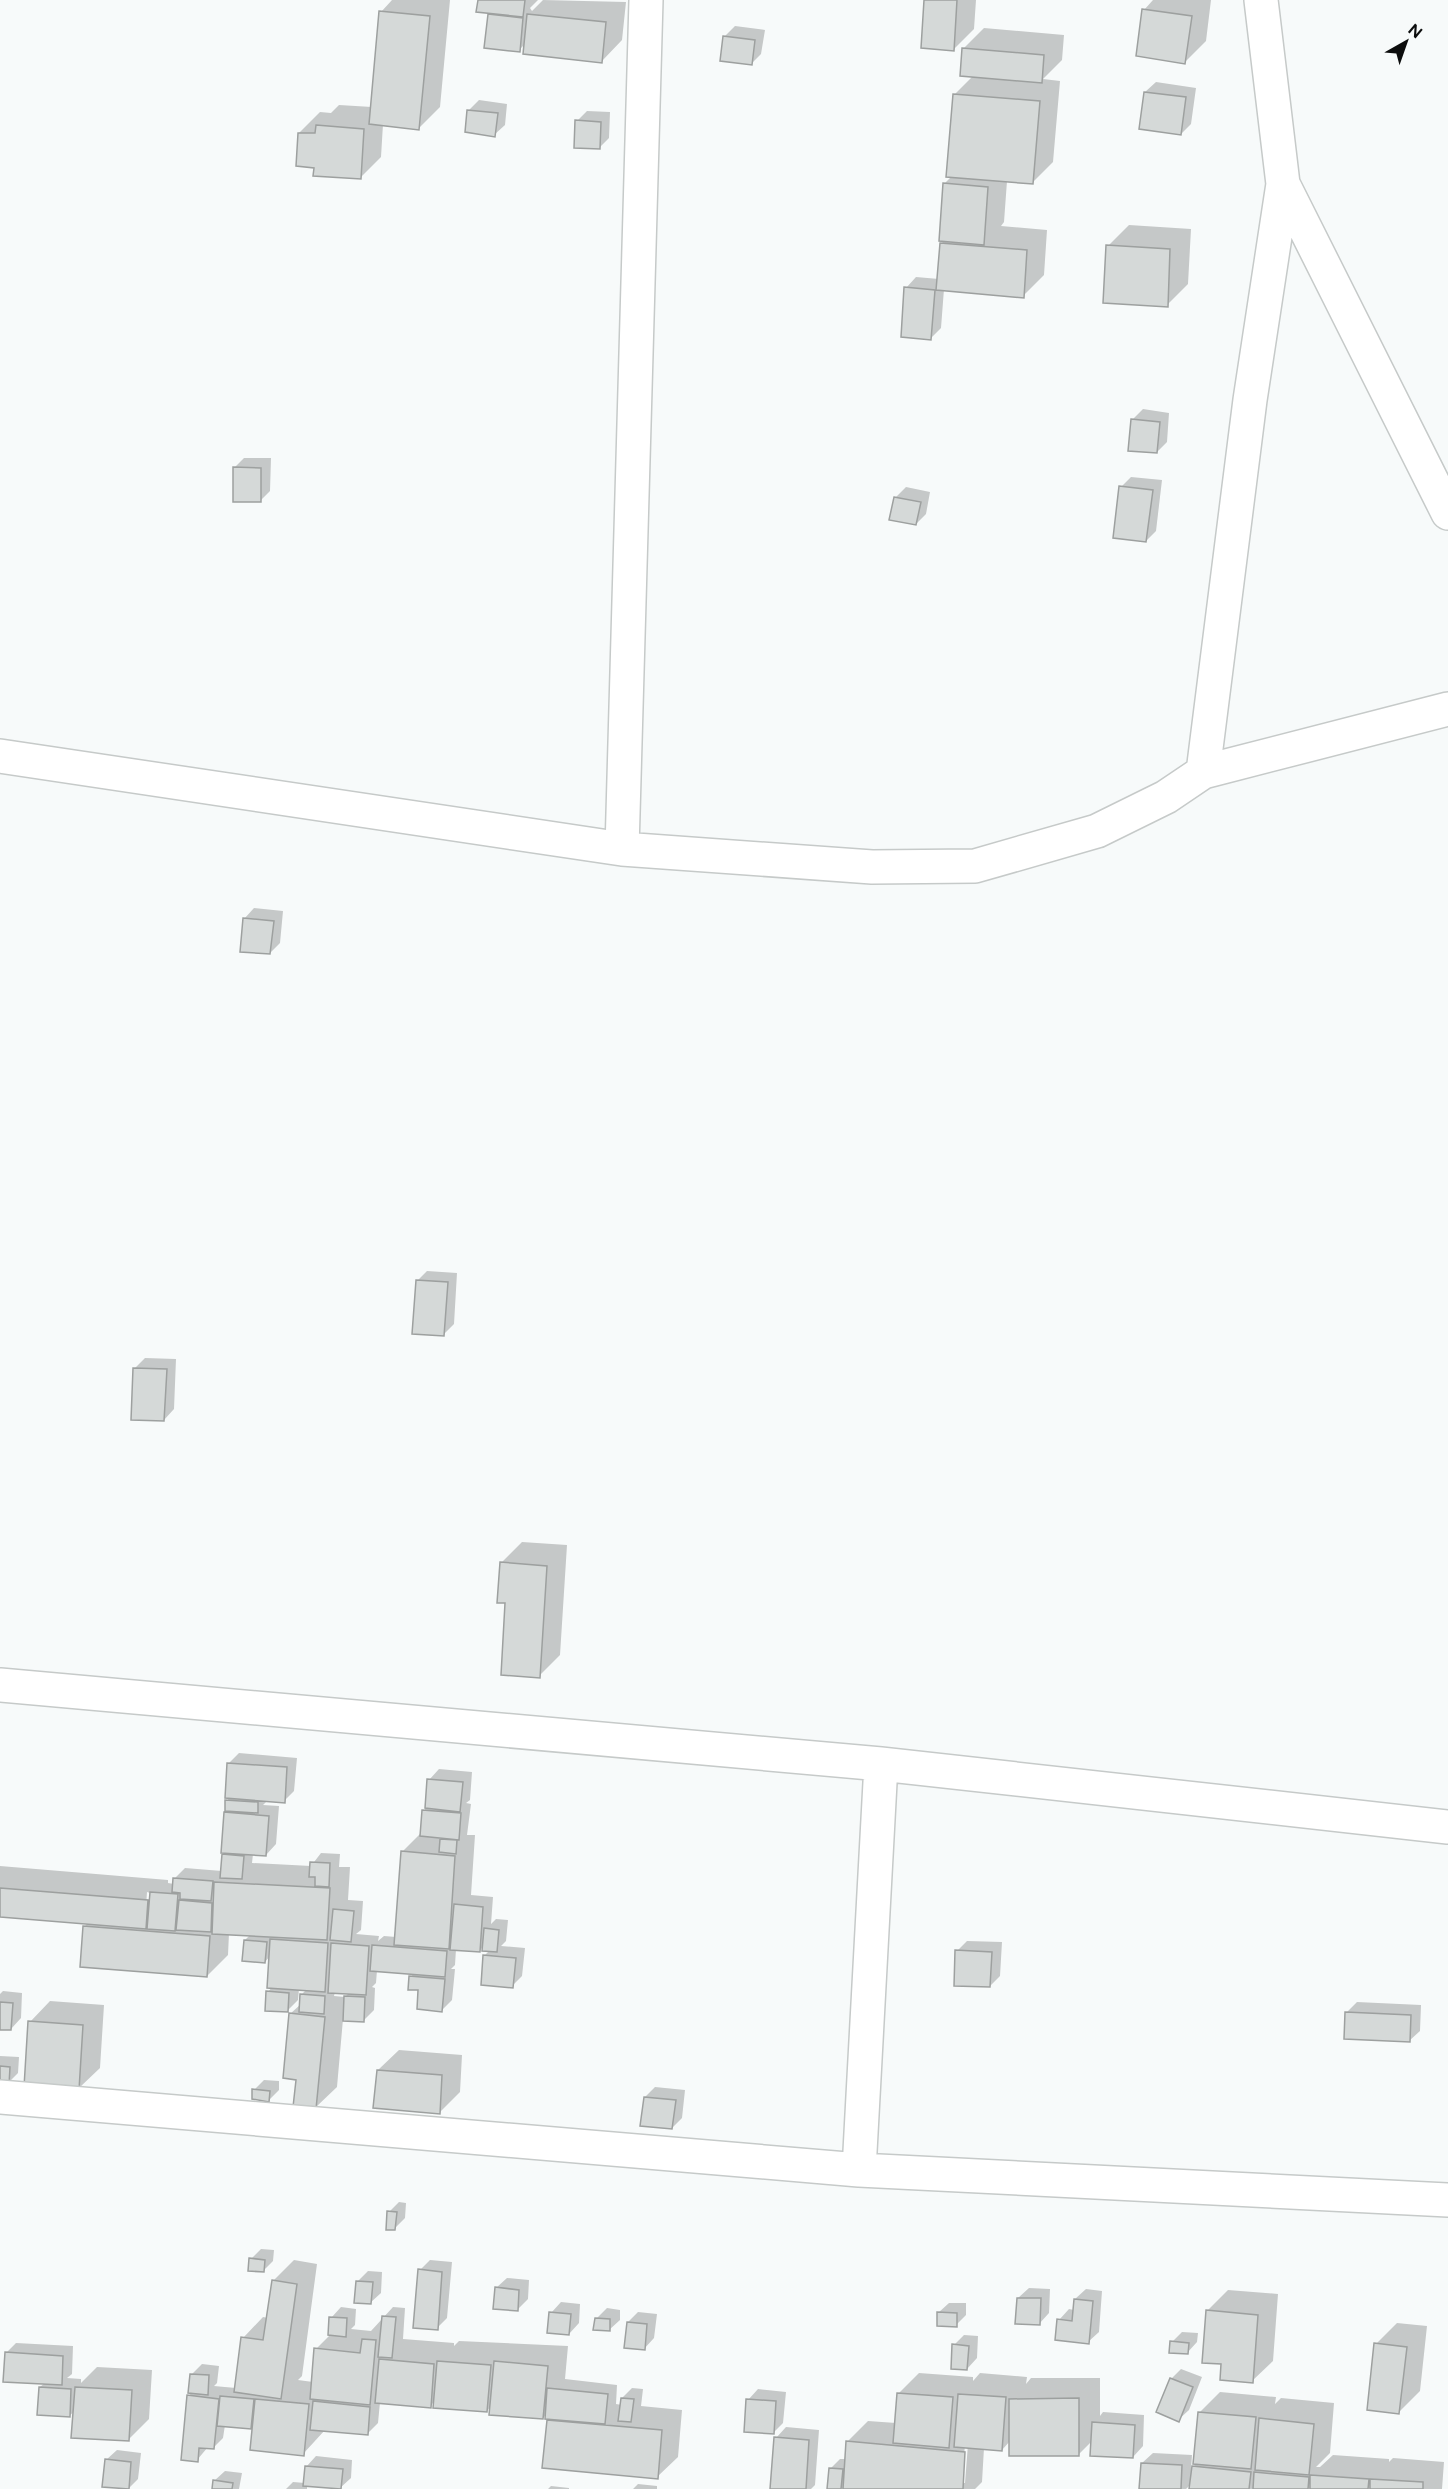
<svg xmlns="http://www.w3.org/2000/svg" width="1448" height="2489" viewBox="0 0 1448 2489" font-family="Figtree,sans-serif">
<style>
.shadow{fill:#0003;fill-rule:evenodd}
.building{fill:#d5d9d8;stroke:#9da09f;stroke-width:1.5}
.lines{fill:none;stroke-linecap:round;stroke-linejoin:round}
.minor-casing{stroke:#c6cac9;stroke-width:36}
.minor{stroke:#fff;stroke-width:33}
</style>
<rect width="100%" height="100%" fill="#f7fafa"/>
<path class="shadow" d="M392,0H450L440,107L419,128L383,124L381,157L360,178L315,166L299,133L320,112L331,113L339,105L372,107L381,12Z
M479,0H538L530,8L532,11L543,0L626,2L622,40L602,61L525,44L519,50L490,15L493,12Z
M926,0H976L974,29L953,50Z
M1153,0H1211L1206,41L1185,62L1144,10Z
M735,26L765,30L761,54L751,64L725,36Z
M984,28L1064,35L1062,60L1043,79L1060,81L1053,162L1032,183L1007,181L1004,222L1001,226L1047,230L1044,275L1023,296L944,289L941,328L931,338L906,288L916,277L939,279L942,243L945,240L944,184L952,176L954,95L973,76L963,49Z
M1156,82L1196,88L1191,124L1181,134L1145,92Z
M479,100L507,104L505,125L494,135L469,110Z
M587,111L610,112L609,138L599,148L577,121Z
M1129,225L1191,229L1188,284L1167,305L1108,246Z
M1143,409L1169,413L1167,442L1157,452L1132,420Z
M244,458H271L270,491L260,501L234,468Z
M1131,477L1162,480L1156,531L1146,541L1121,487Z
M906,487L930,492L926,514L916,524L896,497Z
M254,908L283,911L280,943L270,953L244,919Z
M427,1271L457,1273L454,1324L444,1334L417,1281Z
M145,1358L176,1359L174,1409L164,1420L135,1368Z
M522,1542L567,1545L560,1655L539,1676L507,1602L501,1563Z
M239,1753L297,1758L294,1791L284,1801L268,1800L263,1805L279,1806L276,1844L266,1855L253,1854L252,1863L311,1866L321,1853L340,1854L339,1867H350L348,1900L363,1901L361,1930L356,1934L379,1936L378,1941L384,1936L396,1937L402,1852L422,1832L429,1780L439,1769L472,1772L470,1800L466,1803L471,1804L467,1835H475L471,1895L493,1897L491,1924L496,1919L508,1920L506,1941L501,1946L525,1948L522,1976L512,1986L485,1955L490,1950L484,1946L479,1951L456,1949L455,1965L451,1969H455L452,2000L442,2010L411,1977L414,1973L377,1970L376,1983L372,1987L375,1988L374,2010L363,2021L343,2019L337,2087L316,2107L298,2078L290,2014L301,2004V1995L306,1990L299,1989L298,2000L288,2010L268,1992L272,1987L270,1956L265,1962L245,1940L251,1934L229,1933L228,1955L207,1976L85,1926L88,1923L0,1915V1866L168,1880V1883L174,1884V1879L185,1868L222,1871L223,1855L227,1852L229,1763ZM147,1892L150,1893L149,1907H146ZM335,1992H350L345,1997L334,1996Z
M967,1941L1002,1942L1000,1976L990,1986L957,1951Z
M3,1991L22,1993L21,2018L11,2029L0,2028V1994Z
M50,2001L104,2005L100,2068L79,2088L30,2022Z
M1357,2002L1421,2005L1420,2031L1409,2041L1347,2012Z
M399,2050L462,2055L460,2092L439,2113L378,2070Z
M0,2056L19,2057L18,2073L8,2083H0Z
M264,2080L279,2081V2090L269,2100L254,2090Z
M655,2087L685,2090L682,2118L672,2128L645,2097Z
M399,2202L406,2203L405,2218L394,2229L389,2212Z
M261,2249L274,2250L273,2261L263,2271L251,2259Z
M294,2260L317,2264L302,2376L298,2380L313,2382L316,2349L331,2334V2318L341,2307L356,2309L355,2325L351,2329L371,2331L393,2307L405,2308L403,2339L454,2343V2346L459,2341L568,2346L565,2379L617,2385L616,2404L622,2405V2398L632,2388L643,2389L641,2406L682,2410L678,2457L657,2477L548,2421L551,2418L547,2414L543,2418L491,2406L487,2411L435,2401L430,2406L380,2402L378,2423L367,2434L325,2430L303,2454L254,2424L250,2428L225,2425L223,2438L213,2448L208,2447L197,2460L189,2396L192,2392V2374L202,2364L219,2366L217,2383L214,2386L236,2388L243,2338L263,2317L268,2318L273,2281Z
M430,2260L452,2262L447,2318L437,2328L420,2270Z
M368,2271L382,2272L381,2293L370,2303L358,2281Z
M507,2278L529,2280L528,2299L518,2309L496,2288Z
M1029,2288L1050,2289L1049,2313L1039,2324L1018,2298Z
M1086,2289L1102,2291L1099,2332L1088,2342L1059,2320L1069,2309L1074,2310L1075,2299Z
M1228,2290L1278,2294L1273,2361L1252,2381L1223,2363L1207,2311Z
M561,2302L580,2304L579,2323L569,2334L551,2313Z
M949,2303H966V2315L956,2325L938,2313Z
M607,2308L620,2310V2320L609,2330L596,2319Z
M638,2312L657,2314L654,2338L644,2349L628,2322Z
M1397,2323L1427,2326L1420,2391L1399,2412L1376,2344Z
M1182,2332L1198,2333L1197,2342L1187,2353L1172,2342Z
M964,2335L978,2336L977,2358L967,2369L954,2345Z
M16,2343L73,2346L72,2374L67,2378L81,2379V2383L97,2367L152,2370L149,2419L128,2440L75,2411L69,2416L40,2387L45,2383L6,2353Z
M1181,2369L1202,2377L1189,2410L1178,2420L1171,2379Z
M919,2373L973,2377V2381L980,2373L1027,2377L1026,2384L1031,2378H1100V2416L1103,2412L1144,2415L1143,2446L1133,2457L1092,2441L1079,2454L1010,2441L1002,2450L984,2448L982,2482L975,2489H829L830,2469L840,2459H846L847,2442L868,2421L896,2423L898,2394ZM965,2444H968L965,2483H962Z
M758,2389L786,2392L783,2423L773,2433L748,2400Z
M1220,2392L1276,2397L1275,2404L1281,2398L1334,2403L1330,2453L1316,2467H1320L1333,2455L1389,2459V2462L1393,2458L1444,2462L1442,2489H1191V2484L1186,2489H1141L1142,2463L1153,2453L1192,2455L1191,2469L1197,2463L1199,2413Z
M786,2427L819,2430L815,2485L811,2489H772L776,2438Z
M117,2450L141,2453L138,2479L128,2489L104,2486L106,2460Z
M316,2456L352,2460L351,2478L340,2488L307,2485V2489H286L293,2482L305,2483L306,2467Z
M225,2471L242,2473L239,2489H214V2481Z
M638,2484L657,2486V2489H633Z
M551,2486L569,2488V2489H548Z"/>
<path class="building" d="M478,0H525L523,17L476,12Z
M924,0H957L954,51L921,48Z
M1142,9L1192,16L1185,64L1136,56Z
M379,11L430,16L419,130L369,124Z
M488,14L523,18L520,52L484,48Z
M527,14L606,22L602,63L523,54Z
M723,36L755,40L752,65L720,61Z
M962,48L1044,55L1042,83L960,76Z
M1144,92L1186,97L1181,135L1139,129Z
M953,94L1040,101L1033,184L946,177Z
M467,110L498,113L495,137L465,132Z
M575,120L601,122L600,149L574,148Z
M316,125L364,129L361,179L313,176L314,168L296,166L298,133H315Z
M943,183L988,187L984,245L939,241Z
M940,243L1027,250L1024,298L936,290Z
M1106,245L1170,249L1168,307L1103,303Z
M904,287L935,290L931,340L901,337Z
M1131,419L1160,422L1157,453L1128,451Z
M233,467L261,468V502H233Z
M1119,486L1153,490L1146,542L1113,538Z
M894,497L921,502L916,525L889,520Z
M243,918L274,921L270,954L240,952Z
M416,1280L448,1282L444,1336L412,1334Z
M133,1368L167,1369L164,1421L131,1420Z
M500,1562L547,1566L540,1678L501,1675L505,1603H497Z
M227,1763L287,1767L285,1803L225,1798Z
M427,1779L463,1782L460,1812L425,1808Z
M225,1800L258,1802V1813L225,1811Z
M422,1810L461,1813L459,1840L420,1836Z
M224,1812L269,1816L266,1856L221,1853Z
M440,1839L457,1840L456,1854L439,1852Z
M401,1851L455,1856L449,1949L394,1945Z
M222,1854L244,1856L242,1879L220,1878Z
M310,1862L330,1863L329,1887L315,1886V1877H309Z
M173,1878L213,1881L211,1901L180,1899V1893L172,1892Z
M214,1882L330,1888L327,1940L212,1934Z
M0,1888L148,1900L146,1929L0,1917Z
M150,1892L178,1894L175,1931L147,1929Z
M179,1900L212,1903L211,1932L176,1930Z
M454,1904L483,1907L480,1952L450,1950Z
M333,1909L354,1911L351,1942L330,1940Z
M83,1926L210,1936L207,1977L80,1967Z
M484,1928L499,1930L497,1952L482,1951Z
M270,1939L328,1943L325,1992L267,1988Z
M244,1940L267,1942L265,1963L242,1961Z
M331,1943L369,1946L366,1995L328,1993Z
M372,1945L447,1951L445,1977L370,1971Z
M955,1950L992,1952L990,1987L954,1986Z
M483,1955L516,1958L513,1988L481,1985Z
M409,1976L445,1979L442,2012L417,2009L418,1990H408Z
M266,1991L289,1993L288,2012L265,2011Z
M300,1994L325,1996L324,2014L299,2012Z
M344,1996L365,1997L364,2022L343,2021Z
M0,2002L13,2003L11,2030H0Z
M1345,2012L1411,2015L1410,2042L1344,2039Z
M289,2013L325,2017L316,2109L293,2107L296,2080L283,2078Z
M28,2021L83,2025L79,2090L24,2087Z
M0,2066L10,2067L9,2085H0Z
M377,2070L442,2075L440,2114L373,2108Z
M252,2089L270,2091L269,2102L252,2099Z
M644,2097L676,2100L672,2129L640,2126Z
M387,2211L397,2212L395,2230H386Z
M249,2258L265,2260L264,2272L248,2271Z
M418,2269L442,2272L438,2330L413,2328Z
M272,2280L297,2284L281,2399L234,2392L241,2337L263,2340Z
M356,2281L373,2282L371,2304L354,2303Z
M495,2287L519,2290L518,2311L493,2309Z
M1017,2298H1041L1040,2325L1015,2324Z
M1074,2299L1093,2301L1089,2344L1055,2340L1057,2319L1072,2321Z
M1206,2310L1258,2315L1253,2383L1220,2380L1221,2364L1202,2363Z
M549,2312L571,2314L569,2335L547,2333Z
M937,2312L957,2313V2327L937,2326Z
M382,2316L396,2317L392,2358L378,2357Z
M329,2317L347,2318L346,2337L328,2335Z
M595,2318L610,2319V2331L593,2330Z
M627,2322L647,2324L645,2350L624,2348Z
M362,2339L376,2340L370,2405L310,2399L314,2348L360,2353Z
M1170,2341L1189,2343L1188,2354L1169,2353Z
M1374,2343L1407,2347L1399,2414L1367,2410Z
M952,2344L969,2346L967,2370L951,2369Z
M5,2352L63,2356L62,2385L3,2382Z
M379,2359L434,2364L431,2408L375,2403Z
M437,2361L491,2365L487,2412L433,2408Z
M494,2361L548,2366L543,2419L489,2415Z
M190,2374L209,2375L208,2395L188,2393Z
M1170,2378L1193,2387L1179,2422L1156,2412Z
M39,2387L71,2389L70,2417L37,2415Z
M75,2387L132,2390L129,2441L71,2438Z
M547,2388L608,2394L605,2424L545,2419Z
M897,2393L953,2397L949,2448L893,2443Z
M958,2394L1006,2397L1002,2451L954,2447Z
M187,2395L219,2399L214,2449L199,2448L198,2462L181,2460Z
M220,2396L254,2399L251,2429L217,2426Z
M621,2398L634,2399L631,2422L618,2421Z
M1079,2398V2456H1009V2399Z
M255,2399L309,2404L304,2456L250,2450Z
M746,2399L776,2401L774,2434L744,2432Z
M313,2401L370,2407L368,2435L310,2430Z
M1198,2412L1256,2417L1251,2469L1193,2464Z
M1259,2418L1314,2424L1309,2475L1255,2470Z
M547,2420L662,2430L658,2479L542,2468Z
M1092,2422L1135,2425L1133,2458L1090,2456Z
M774,2437L809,2440L806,2489H770Z
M846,2441L965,2452L963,2489H843Z
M105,2459L131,2462L129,2489L102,2487Z
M1141,2463L1182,2465L1181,2489H1139Z
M305,2466L343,2469L341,2489L303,2486Z
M1192,2466L1251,2472L1249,2489H1189Z
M829,2468L843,2469L841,2489H827Z
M1254,2472L1309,2477L1308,2489H1253Z
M1310,2475L1369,2479L1368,2489H1310Z
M1370,2479L1423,2482V2489H1370Z
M213,2480L233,2483L232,2489H212Z"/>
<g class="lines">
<g class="minor-casing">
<path id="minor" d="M1283,184L1448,513
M0,756L622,849L872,867L975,866L1097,831L1166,797L1203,772L1448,709
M1203,772L1250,400L1283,184L1261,0
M622,849L646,0
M0,1685L881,1764L1448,1827
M0,2097L859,2170L1448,2200
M859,2170L881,1764"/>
</g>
<use href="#minor" class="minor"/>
</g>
<g transform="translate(1406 42) rotate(40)" stroke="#f7fafa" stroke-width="4.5" paint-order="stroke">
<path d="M0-4.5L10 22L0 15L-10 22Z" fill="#0c0d0d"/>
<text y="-9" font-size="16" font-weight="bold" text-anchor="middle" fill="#0c0d0d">N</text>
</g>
</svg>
